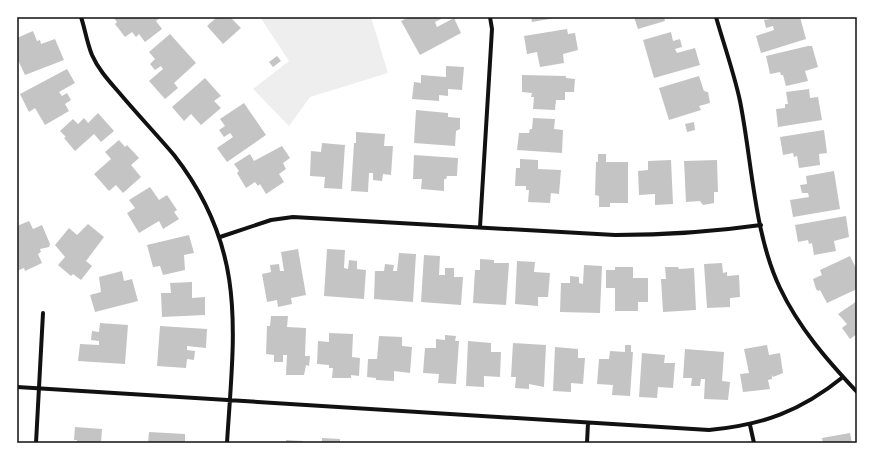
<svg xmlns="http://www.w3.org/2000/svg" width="874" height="460" viewBox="0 0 874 460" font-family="'Exo 2',sans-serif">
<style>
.green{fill:#eee}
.building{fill:#c4c4c4}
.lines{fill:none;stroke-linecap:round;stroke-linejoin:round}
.minor{stroke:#111;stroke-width:4}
.neatline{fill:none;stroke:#111;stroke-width:1.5}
</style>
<rect width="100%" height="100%" fill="#fff"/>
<path class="green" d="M260,17H371L388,73L310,97L289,126L253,89L289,61Z"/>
<path class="building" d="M113,17H161L156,21L162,29L145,42L139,34L136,37L132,32L125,37L115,24L117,22Z
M217,17H230L241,28L223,44L207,26Z
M409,17H440L441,19L435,22L437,27L454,18L461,33L420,55L401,21Z
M531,17H555V18L532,22Z
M634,17H664L665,21L638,29Z
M770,17H800L806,39L761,53L756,36L774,30L773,26L766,28L764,20L770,19Z
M567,29L568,34L575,33L578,50L563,54L564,63L540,67L537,52L527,54L524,36Z
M33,31L37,41L40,40L41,44L55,39L64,60L25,75L17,58V38Z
M671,32L673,41L680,39L682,47L675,49L677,53L695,48L700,65L654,78L643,40Z
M170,34L196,63L174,83L178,88L165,99L149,81L163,69L161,66L155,70L150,64L155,59L149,52Z
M808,46H812L818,67L805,71L808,81L786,86L783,75H781L780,72L770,74L766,56Z
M277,56L281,61L273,67L269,62Z
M446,66L464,67L462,90L448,89V96L439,95V101L412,99L414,82L421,83V75L446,77Z
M67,69L75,83L59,92L62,96L67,93L71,100L65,104L69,111L45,125L35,108L29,112L20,94Z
M522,75L566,76V78L575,79L574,92H565V100H556L555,110L533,109L534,97H531L532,93L522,92Z
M699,76L704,91L708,92L710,103L699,106L701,110L669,120L659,88Z
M205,78L221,96L214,101L221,108L201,125L191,114L184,121L172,107Z
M809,89L810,98L818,97L822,120L778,127L776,109L785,108V104H788L786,92Z
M244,103L266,135L227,162L217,148L233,137L230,133L224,137L219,130L225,126L220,119Z
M416,110L448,113V117L460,118V129L456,131L455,146L414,143Z
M98,113L114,131L101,142L94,134L75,151L64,138L66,137L60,131L73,119L78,124L84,118L88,123Z
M533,118L555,119L554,129L563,130L562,153L517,150L519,133H529L530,129H532Z
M694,122L695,130L687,132L685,124Z
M824,130L827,153L819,154L820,165L799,168L797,156L794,157L793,153L783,155L780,137Z
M356,132L385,134L384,146H393L391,175L383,174L382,181L373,180V173H369L368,192L351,191L354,143H356Z
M119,140L125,147L127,145L139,158L131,165L141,177L123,193L116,185L109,191L94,174L111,159L105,152Z
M322,143L345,145L342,189L324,188L325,177L310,176L311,151L321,152Z
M282,146L290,158L283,163L286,169L279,174L284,182L266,194L260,184L258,186L255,182L246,188L237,173L239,171L234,164L250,154L254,161Z
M598,154H606V162H628V203H610V207H599V196L595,195L596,162H598Z
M414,155L458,158L457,176H447L446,179H444V191L421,189L422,179H413Z
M520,159L538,160V169L561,170L559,194L551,193L550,203L528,202L529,190H526V186H515L516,168H520Z
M671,160L673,204L655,205V194L639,195L638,171L648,170V161Z
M717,160L718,192H714V203L703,205L700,201L686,202L684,161Z
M834,171L840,209L793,217L790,200L809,197L808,193H802L800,185L807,184L806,176Z
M150,187L159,200L167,195L177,210L174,212L179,219L163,229L159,221L139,233L127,213L135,208L129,200Z
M846,216L849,237L834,241L836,251L814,255L812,243L809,244L808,240L798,242L795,225Z
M29,221L33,229L42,225L50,244L49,247L40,249L41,252L38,254L42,263L25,271L24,268L17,271V226Z
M88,224L104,237L86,261L92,266L81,280L73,274L71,276L58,265L65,257L55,245L69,228L77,235Z
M189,235L194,253L184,255L185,270L163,275L160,266L153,267L147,245Z
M298,249L306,295L291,298L292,304L278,307L277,300L267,302L262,274L271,272L270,265L279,264L280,271H284L281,252Z
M327,249L345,250L344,268L348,269L349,260L357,261V269L366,270L364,299L324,296Z
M399,253L416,254L413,302L374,299L375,271H384L385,264L394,265L393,271H397Z
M424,255L440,256L439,275H445V268H454V277H463L461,305L421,302Z
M850,256L857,270V289L827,303L820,290L818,291L816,289L813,279L822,275L820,270Z
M480,259L494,260V263H509L506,305L473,303L475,270H480Z
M517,261L535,262L534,272L550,273L548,297H538V306L515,304Z
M722,263L723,273L727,272V276L739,275L740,297L730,298V307L707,308L704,264Z
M584,265L602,266L600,313L560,312L561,283H570V276L579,277V283L583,284Z
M615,267H633V278H648V302H638V311H615V288H606V270H615Z
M665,267H678L679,269L694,268L696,310L663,312L661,279H666Z
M122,271L124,281L132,279L138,301L95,312L90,295L101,292L99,277Z
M192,282V298L205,297V315L162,317L161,293H171L170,283Z
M857,301V334L850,339L842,328L847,324L838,314Z
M271,316H288L287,327L306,328L305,356H310L309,366L306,365L304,375H286L287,355H283V362H274V355L266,354L267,326H270Z
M100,323L128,325L125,364L78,361L80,344L99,345V341L91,340L92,331L99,332Z
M160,326L207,329L206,348L187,346V350L195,351L194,360L187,359L186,368L157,366Z
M329,333L353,334L352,357L360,358L359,376L351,375V378H332L333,368H329V365L317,364L318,341L329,342Z
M445,335L456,336L455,341H459L456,384L438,383L439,374L423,373L425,348H436V339L445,340Z
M379,336L402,337V346L412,347L410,373L394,371V381L376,380V378L367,377L368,359H377Z
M468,341L491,343V352H501L500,377L484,376V387L466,386Z
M513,343L546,345L544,387L529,384V389L515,388L516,377H511Z
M625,345H631V352H633L630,396L612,395L613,385L597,384L599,359H609L610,351L625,352Z
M767,345L769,355L780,353L783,373L773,377L772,375V379L768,380L770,389L743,392L740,374L749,373L744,349Z
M555,347L578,349V358H585L583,384L571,383V392L553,391Z
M685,349L724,352L722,381L730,382L728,400L704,399L705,379H701L700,386H691L692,378H683Z
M642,353L665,355L664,363H675L673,388L658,387L657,398L639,397Z
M75,427L102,429L101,443H77V440H74Z
M149,432L185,434V443H148Z
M850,433L852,443H823L822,438Z
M322,438L340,439V443H322Z
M286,440L303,441V443H286Z"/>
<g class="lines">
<path class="minor" d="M81,17C85,29 87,43 92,55C99,71 111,83 122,96C139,116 157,135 174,155C248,250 234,331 227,443
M716,17C724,45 734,73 740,101C752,161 754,234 780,288C799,328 827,360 857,392
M480,227L492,29L490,17
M220,237L271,220L293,217L615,235C664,235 712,232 761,225
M17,387L709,430C763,425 801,411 843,377
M750,425L754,443
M36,443L43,313
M587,443L588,423"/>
</g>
<rect width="874" height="460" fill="none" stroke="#ffffff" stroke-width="36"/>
<rect x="18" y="18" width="838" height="424" class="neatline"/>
</svg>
